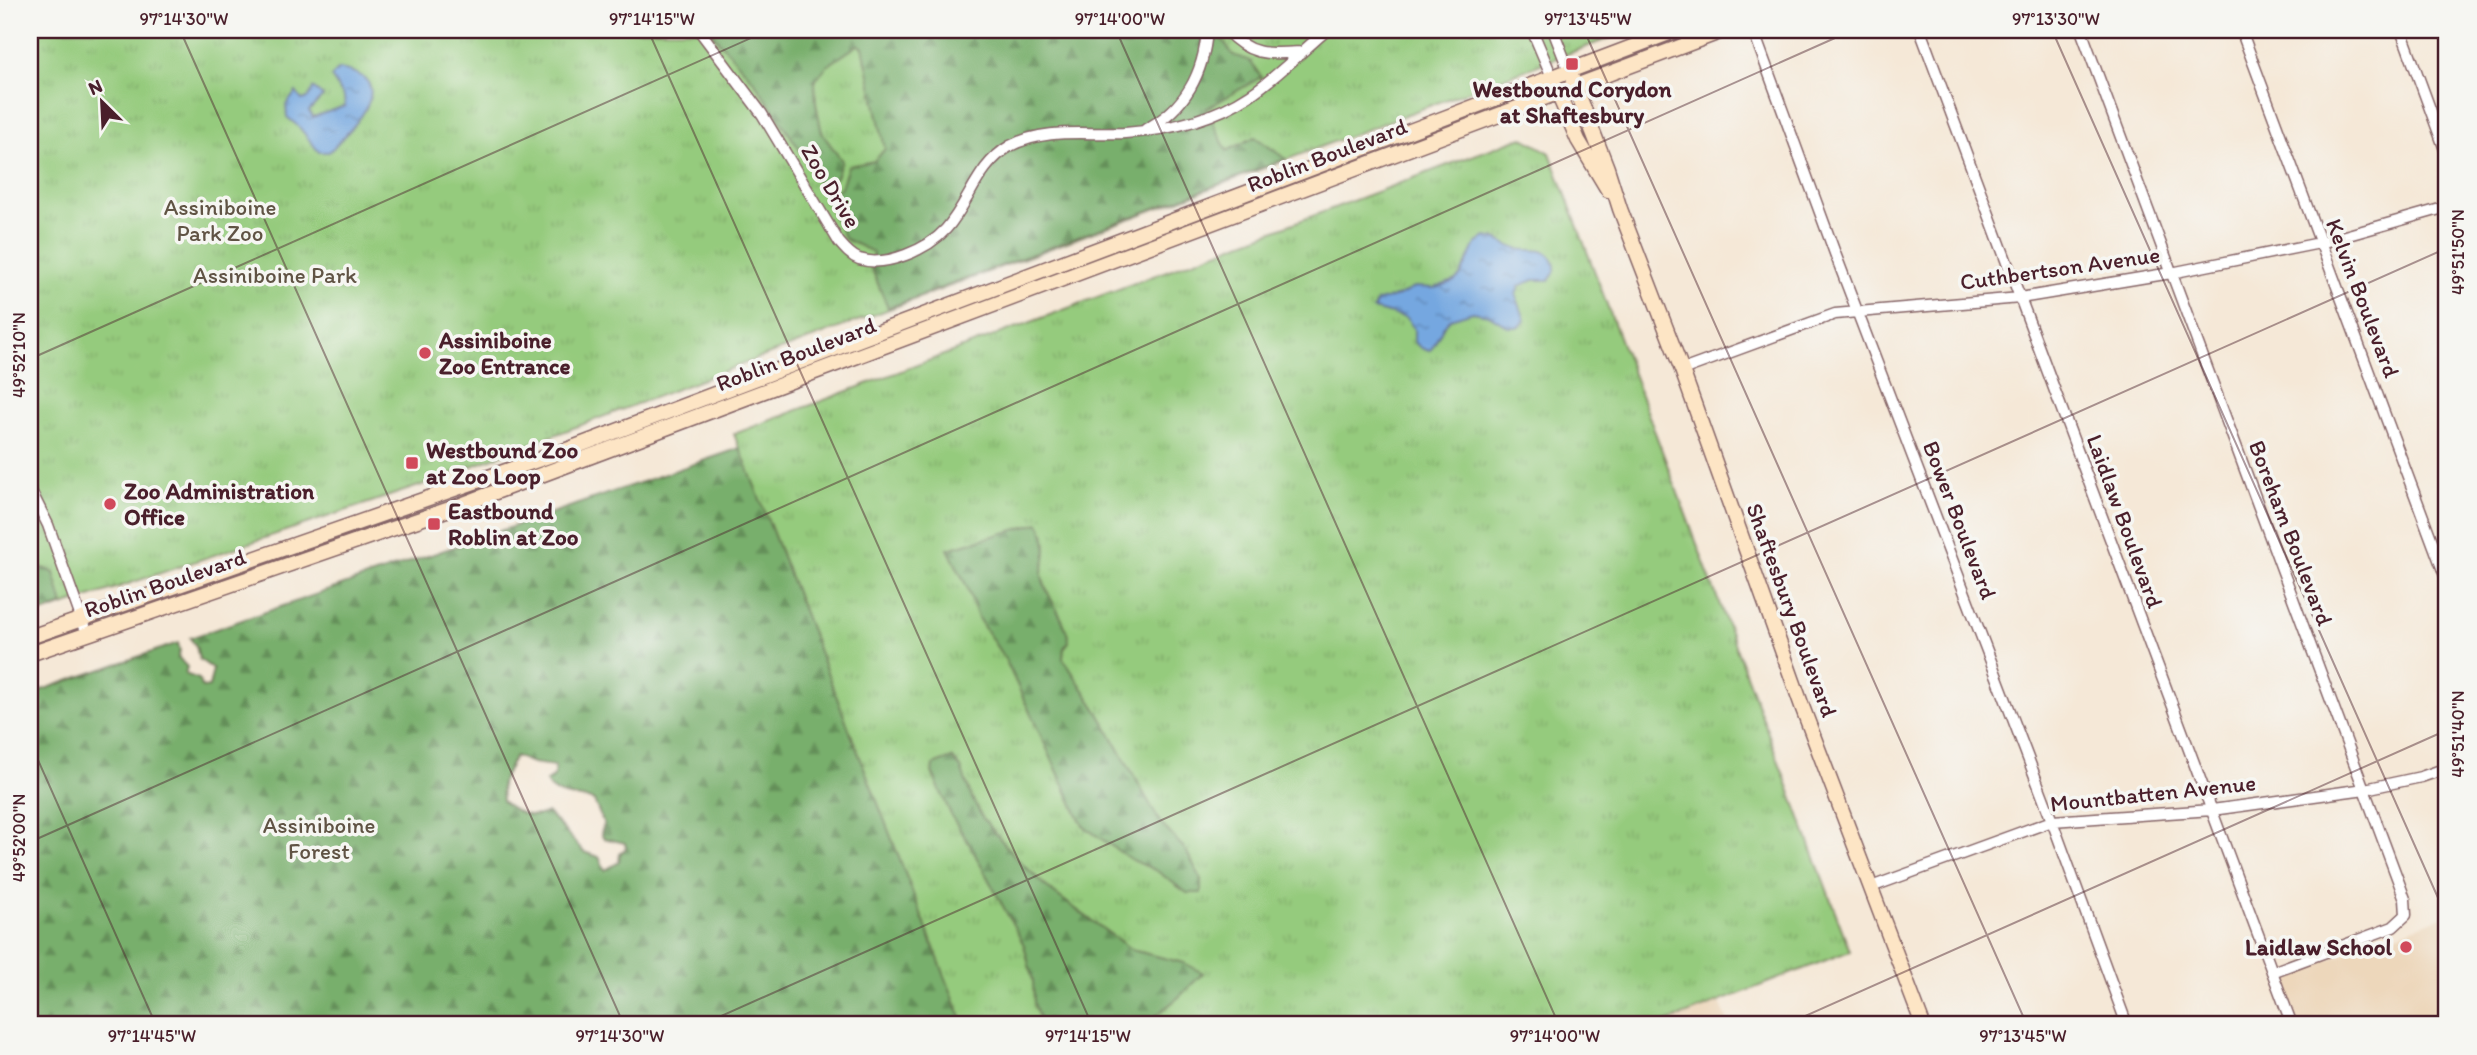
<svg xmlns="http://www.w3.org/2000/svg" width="2477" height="1055" viewBox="0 0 2477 1055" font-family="Itim,sans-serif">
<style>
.built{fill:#edd7bb}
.grass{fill:url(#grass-tufts);stroke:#707554;stroke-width:2}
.forest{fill:url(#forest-firs);stroke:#61674c;stroke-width:2;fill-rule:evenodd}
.water{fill:url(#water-ripples);stroke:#5f6386;stroke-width:2}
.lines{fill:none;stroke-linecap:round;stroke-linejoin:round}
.street-casing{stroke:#866567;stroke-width:13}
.secondary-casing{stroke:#866567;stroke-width:17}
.street{stroke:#fff;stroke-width:10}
.secondary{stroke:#fde5c5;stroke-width:14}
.ticks{fill:none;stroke:#4a1f2b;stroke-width:2;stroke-opacity:0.45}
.poi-dot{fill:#d1495b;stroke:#f6f6f2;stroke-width:2.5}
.labels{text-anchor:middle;stroke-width:7;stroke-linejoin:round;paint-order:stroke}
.poi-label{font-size:23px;font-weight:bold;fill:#4a1f2b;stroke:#f6f6f2;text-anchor:start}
.street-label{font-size:23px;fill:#4a1f2b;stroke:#f6f6f2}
.park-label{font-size:23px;fill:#605344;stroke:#f6f6f2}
.neatline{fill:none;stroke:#4a1f2b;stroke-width:2.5}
.ticks-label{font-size:18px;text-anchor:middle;fill:#4a1f2b}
</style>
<defs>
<pattern id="grass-tufts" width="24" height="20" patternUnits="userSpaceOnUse" patternTransform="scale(1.75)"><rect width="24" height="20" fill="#95cb7d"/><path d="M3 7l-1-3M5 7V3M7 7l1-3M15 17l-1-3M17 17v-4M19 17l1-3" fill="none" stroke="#82ae6c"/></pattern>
<pattern id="forest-firs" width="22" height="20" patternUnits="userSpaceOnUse" patternTransform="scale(1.75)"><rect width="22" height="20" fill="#78af6c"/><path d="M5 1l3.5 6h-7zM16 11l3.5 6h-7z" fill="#648e59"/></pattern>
<pattern id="water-ripples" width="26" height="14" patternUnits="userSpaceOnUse" patternTransform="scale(1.75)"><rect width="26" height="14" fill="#74a7e0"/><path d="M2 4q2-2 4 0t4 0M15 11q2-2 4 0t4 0" fill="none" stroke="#6187b6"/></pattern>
</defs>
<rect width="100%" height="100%" fill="#f6f6f2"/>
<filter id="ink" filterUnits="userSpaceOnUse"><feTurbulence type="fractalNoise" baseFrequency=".0143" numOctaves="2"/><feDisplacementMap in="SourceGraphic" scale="14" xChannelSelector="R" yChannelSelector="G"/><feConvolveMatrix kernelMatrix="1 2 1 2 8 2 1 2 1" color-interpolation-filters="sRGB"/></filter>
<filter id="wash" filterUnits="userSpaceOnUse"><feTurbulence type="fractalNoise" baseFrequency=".00686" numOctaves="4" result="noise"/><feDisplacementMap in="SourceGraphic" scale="28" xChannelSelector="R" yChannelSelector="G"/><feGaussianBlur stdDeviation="1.57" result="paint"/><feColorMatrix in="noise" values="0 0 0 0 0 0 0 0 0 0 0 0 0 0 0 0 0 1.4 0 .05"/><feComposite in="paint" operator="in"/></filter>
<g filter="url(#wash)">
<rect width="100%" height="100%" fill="#f5e8d7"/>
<path class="built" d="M2447,915V1025H2298L2280,978Z
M1720,1002L1729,1025H1659Z"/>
<path class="grass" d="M30,30H1631L419,486L30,617Z
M1522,137L1550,153L1850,951L1659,1025H961L734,434Z"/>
<path class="forest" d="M709,30H1199L1213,36H1220L1233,55L1250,61L1261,77L1206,109L1227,151L1255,137L1286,159L888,308L871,267L873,252L845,239L826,199L841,187L848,166L874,161L885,149L863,47L858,45L827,66L815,81L816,103L822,133L842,161L836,177L822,191L802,153L754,81Z
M740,448L964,1025H30V694L178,643L180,651L178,657L187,667L185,674L199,679L202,688L209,687L213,669L199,659L196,646L190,638ZM515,756L532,763L555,766L554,777L546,781C552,799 579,795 594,801L604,824L601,833L603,838L625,843L626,848L620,854L619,862L605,870L599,857L584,852L548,813C529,820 516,812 502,801L501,783Z
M1039,523C1046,533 1047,547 1045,560C1044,565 1041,570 1042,576C1047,600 1066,617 1069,642L1064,648L1063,658L1100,715L1161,824L1185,849L1201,878V893H1187L1157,871L1130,859L1083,826L1006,661L978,618L967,587L948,549Z
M30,566L47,569L54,573L63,605L30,617Z
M952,758L961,768L972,798L982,817L1017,859L1050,890L1132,950L1184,963L1203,973L1179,997L1157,1015L1156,1025H1041L1034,1003L1033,981L1024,945L970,845L952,817L932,772L933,765Z"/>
<path class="water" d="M339,69C404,79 353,128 329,152H319L299,127L287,117L286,105L296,92L302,100L308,98L313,88L323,96L309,111L313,117L345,106L344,97L331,77Z
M1486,237C1498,237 1506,246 1518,249C1530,252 1546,246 1553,260C1557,269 1555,274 1549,280H1534L1519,286L1516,295L1525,320L1520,327H1508L1489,315L1473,312L1450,319L1443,327L1433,347L1429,351L1421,348L1414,342V329L1407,318L1373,309L1377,301L1399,296L1415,287L1434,288L1454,281L1460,276L1476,244Z"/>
</g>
<g filter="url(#ink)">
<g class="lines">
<g class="street-casing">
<path id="street" d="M699,30L762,114L839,242C845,249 851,256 859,259C886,268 928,249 946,229C970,202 977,165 1010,146C1046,127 1086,135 1125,133C1168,130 1214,119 1250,95C1278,76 1302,51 1327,30
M1226,30C1250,57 1269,54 1302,52
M1532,30L1552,77
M1553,30L1569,71
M1753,30L1836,256L2052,821L2127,1025
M1920,30L2292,1025
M2081,30L2405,899L2406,915L2393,927L2272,972
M2241,30L2447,581
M2401,30L2447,155
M1146,129C1185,109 1204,73 1207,30
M1682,370L1835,314L2020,298L2171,273L2320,243L2447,207
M30,489L48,525L84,626
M1871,887L2052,821L2212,810L2365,789L2421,777L2447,768"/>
</g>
<g class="secondary-casing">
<path id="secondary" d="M1572,78L1607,168L1620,209L1682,370L1803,709L1923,1025
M1554,84L1578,140L1608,190
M30,637L572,448L1677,30
M30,654L461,505L1725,30"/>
</g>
<use href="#street" class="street"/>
<use href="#secondary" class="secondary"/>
</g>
</g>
<path class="ticks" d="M180,30L624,1025M648,30L1092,1025M1116,30L1559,1025M1584,30L2027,1025M2052,30L2447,918M30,359L769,30M30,742L156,1025M30,842L1853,30M701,1025L2447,248M1785,1025L2447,730"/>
<g class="poi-dot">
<rect x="1565" y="57" width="14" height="14" rx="3.5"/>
<circle cx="425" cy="353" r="7"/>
<rect x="405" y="456" width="14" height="14" rx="3.5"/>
<circle cx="110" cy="504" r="7"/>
<rect x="427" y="517" width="14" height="14" rx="3.5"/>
<circle cx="2406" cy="947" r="7"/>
</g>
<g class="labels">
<g class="poi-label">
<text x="1572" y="97" text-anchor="middle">Westbound Corydon<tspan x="1572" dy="26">at Shaftesbury</tspan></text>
<text x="439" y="348">Assiniboine<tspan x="439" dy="26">Zoo Entrance</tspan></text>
<text x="426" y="458">Westbound Zoo<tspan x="426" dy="26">at Zoo Loop</tspan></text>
<text x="124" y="499">Zoo Administration<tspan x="124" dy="26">Office</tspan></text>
<text x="448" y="519">Eastbound<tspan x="448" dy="26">Roblin at Zoo</tspan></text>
<text x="2392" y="955" text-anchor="end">Laidlaw School</text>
</g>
<g class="street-label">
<text transform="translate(1327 155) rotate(-21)" y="8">Roblin Boulevard</text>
<text transform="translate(831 186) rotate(59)" y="8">Zoo Drive</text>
<text transform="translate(2060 268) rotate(-8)" y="8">Cuthbertson Avenue</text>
<text transform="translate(2363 298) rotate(69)" y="8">Kelvin Boulevard</text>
<text transform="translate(796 354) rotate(-21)" y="8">Roblin Boulevard</text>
<text transform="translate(1960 520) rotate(69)" y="8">Bower Boulevard</text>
<text transform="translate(2125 521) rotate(70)" y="8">Laidlaw Boulevard</text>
<text transform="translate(2291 533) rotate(69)" y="8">Boreham Boulevard</text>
<text transform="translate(165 583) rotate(-19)" y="8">Roblin Boulevard</text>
<text transform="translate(1792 610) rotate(70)" y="8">Shaftesbury Boulevard</text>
<text transform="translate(2153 793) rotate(-6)" y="8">Mountbatten Avenue</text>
</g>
<g class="park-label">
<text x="220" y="215">Assiniboine<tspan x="220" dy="26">Park Zoo</tspan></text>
<text x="275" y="283">Assiniboine Park</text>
<text x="319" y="833">Assiniboine<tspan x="319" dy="26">Forest</tspan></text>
</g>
</g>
<rect width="2477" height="1055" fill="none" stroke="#f6f6f2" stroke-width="77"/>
<g transform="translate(102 102) rotate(336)" stroke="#f6f6f2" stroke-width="5" paint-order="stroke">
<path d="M0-5L12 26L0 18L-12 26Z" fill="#4a1f2b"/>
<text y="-10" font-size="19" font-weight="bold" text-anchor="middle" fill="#4a1f2b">N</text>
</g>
<rect x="38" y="38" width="2400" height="978" class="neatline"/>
<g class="ticks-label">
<text x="184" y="25">97°14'30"W</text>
<text x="652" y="25">97°14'15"W</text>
<text x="1120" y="25">97°14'00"W</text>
<text x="1588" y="25">97°13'45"W</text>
<text x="2056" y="25">97°13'30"W</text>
<text transform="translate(2458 252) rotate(-90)" y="6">49°51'50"N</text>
<text transform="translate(19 355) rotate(-90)" y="6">49°52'10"N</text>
<text transform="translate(2458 734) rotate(-90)" y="6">49°51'40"N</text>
<text transform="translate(19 838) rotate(-90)" y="6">49°52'00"N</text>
<text x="152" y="1042">97°14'45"W</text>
<text x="620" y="1042">97°14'30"W</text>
<text x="1088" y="1042">97°14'15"W</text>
<text x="1555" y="1042">97°14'00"W</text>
<text x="2023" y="1042">97°13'45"W</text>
</g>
</svg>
